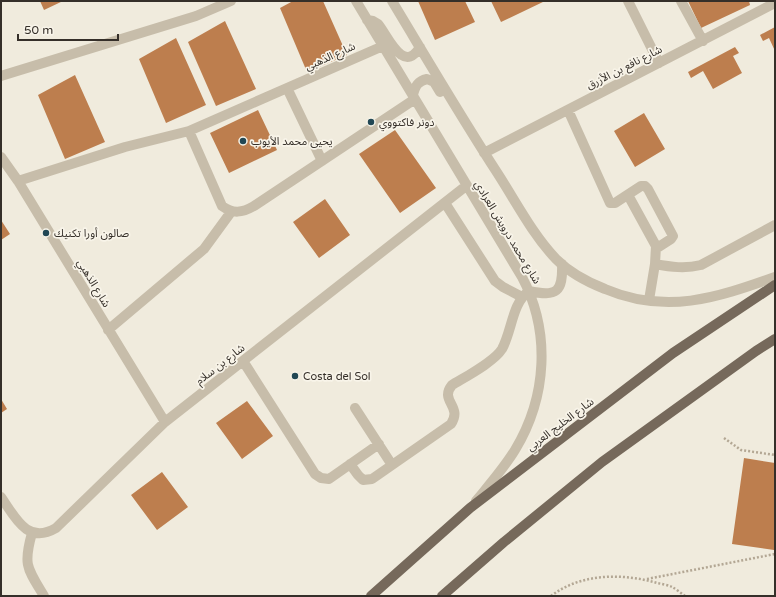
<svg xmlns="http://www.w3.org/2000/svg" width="776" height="597" viewBox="0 0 776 597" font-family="'Varela Round','Noto Sans Arabic',sans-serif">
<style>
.building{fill:#bd7e4e}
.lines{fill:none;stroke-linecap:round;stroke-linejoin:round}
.path{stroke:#b3a794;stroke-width:2.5;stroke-dasharray:2 2;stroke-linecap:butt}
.minor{stroke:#c7bdaa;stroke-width:10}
.major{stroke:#76695b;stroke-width:10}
.poi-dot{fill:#214754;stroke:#f8f4e9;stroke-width:1.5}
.labels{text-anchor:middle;stroke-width:3.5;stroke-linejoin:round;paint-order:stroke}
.street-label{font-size:11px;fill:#352f29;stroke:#f8f4e9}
.poi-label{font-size:11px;fill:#352f29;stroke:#f8f4e9;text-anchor:start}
</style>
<rect width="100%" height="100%" fill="#f0ebdd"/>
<path class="building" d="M40,1H63L44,10Z
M293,1H323L347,55L307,72L280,8Z
M418,1H465L475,22L435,40Z
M491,1H545L501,22Z
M688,1H749L750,5L701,28Z
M225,21L256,89L216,106L188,42Z
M775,27V51L769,38L763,41L760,35Z
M176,38L206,105L166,123L139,59Z
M735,47L739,53L733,56L742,73L713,89L703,71L691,78L688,72Z
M75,75L105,142L65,159L38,95Z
M258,110L277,150L229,173L210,133Z
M644,113L665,149L635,167L614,131Z
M395,130L436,188L400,213L359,154Z
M325,199L350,235L319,258L293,222Z
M1,220L10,234L1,240Z
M1,399L7,409L1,413Z
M247,401L273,436L242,459L216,423Z
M744,458L775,463L774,550L732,544Z
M162,472L188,507L157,530L131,495Z"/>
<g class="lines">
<path class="path" d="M724,438L741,450L775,455
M647,579L775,554
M551,596C581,573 623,573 657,583C662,584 668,585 672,587C676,589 681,593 685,596"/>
<path class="minor" d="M356,1L522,277C551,332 547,397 515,450C504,468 490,484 476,501
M392,1C427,59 461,117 498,174C516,202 533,235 556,259C570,273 587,282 605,289C666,315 716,298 775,277
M628,1L659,63
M681,1L703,41
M367,20L373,21L378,24C388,36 403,75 420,47
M1,76L196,16L231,1
M287,88L322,161
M413,95C415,86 418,81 427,79L434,82L440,92
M568,110L610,203H615L641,186H645L648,189L673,236L671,239L657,248
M189,131L222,206C233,214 242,213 254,206L415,99
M484,153L775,3
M1,157L18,181L165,422
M18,181L125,147L189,131L383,46
M628,195L656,246L655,264L649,300
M445,203L495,281L503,287L522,297
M655,264C671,267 685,269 701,265L775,225
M108,330L204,249L231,212
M243,361L315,474L321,478L329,479L379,444
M355,408L392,465
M350,464L358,475L363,480L372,479L451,424C463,406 439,401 452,385C465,377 494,362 502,349C512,331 512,303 529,291C557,297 563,292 562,264
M1,497C15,517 27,545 56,528L165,422L466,186
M32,533C23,565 27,568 44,596"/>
<path class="major" d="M371,596L470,508L673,353L775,285
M442,596L504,542L602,462L756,351L775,339"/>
</g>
<g class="poi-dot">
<circle cx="371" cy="122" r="4"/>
<circle cx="243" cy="141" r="4"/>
<circle cx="46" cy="233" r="4"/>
<circle cx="295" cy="376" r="4"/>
</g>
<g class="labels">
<g class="street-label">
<text transform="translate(330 56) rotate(-24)" y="4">شارع الذهبي</text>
<text transform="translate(624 67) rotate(-27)" y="4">شارع نافع بن الأزرق</text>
<text transform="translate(508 232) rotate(59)" y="4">شارع محمد درويش العرادي</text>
<text transform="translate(94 283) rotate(59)" y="4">شارع الذهبي</text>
<text transform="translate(220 364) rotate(-38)" y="4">شارع بن سلام</text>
<text transform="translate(560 424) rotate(-37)" y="4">شارع الخليج العربي</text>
</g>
<g class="poi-label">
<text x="379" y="126">دونر فاكتووي</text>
<text x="251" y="145">يحيى محمد الأيوب</text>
<text x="54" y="237">صالون أورا تكنيك</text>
<text x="303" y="380">Costa del Sol</text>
</g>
</g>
<rect width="776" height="597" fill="none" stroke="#352f29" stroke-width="4"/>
<path d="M18 34v6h100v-6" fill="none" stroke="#352f29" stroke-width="2"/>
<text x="24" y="34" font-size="12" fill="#352f29" stroke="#f8f4e9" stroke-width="3" paint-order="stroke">50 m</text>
</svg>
